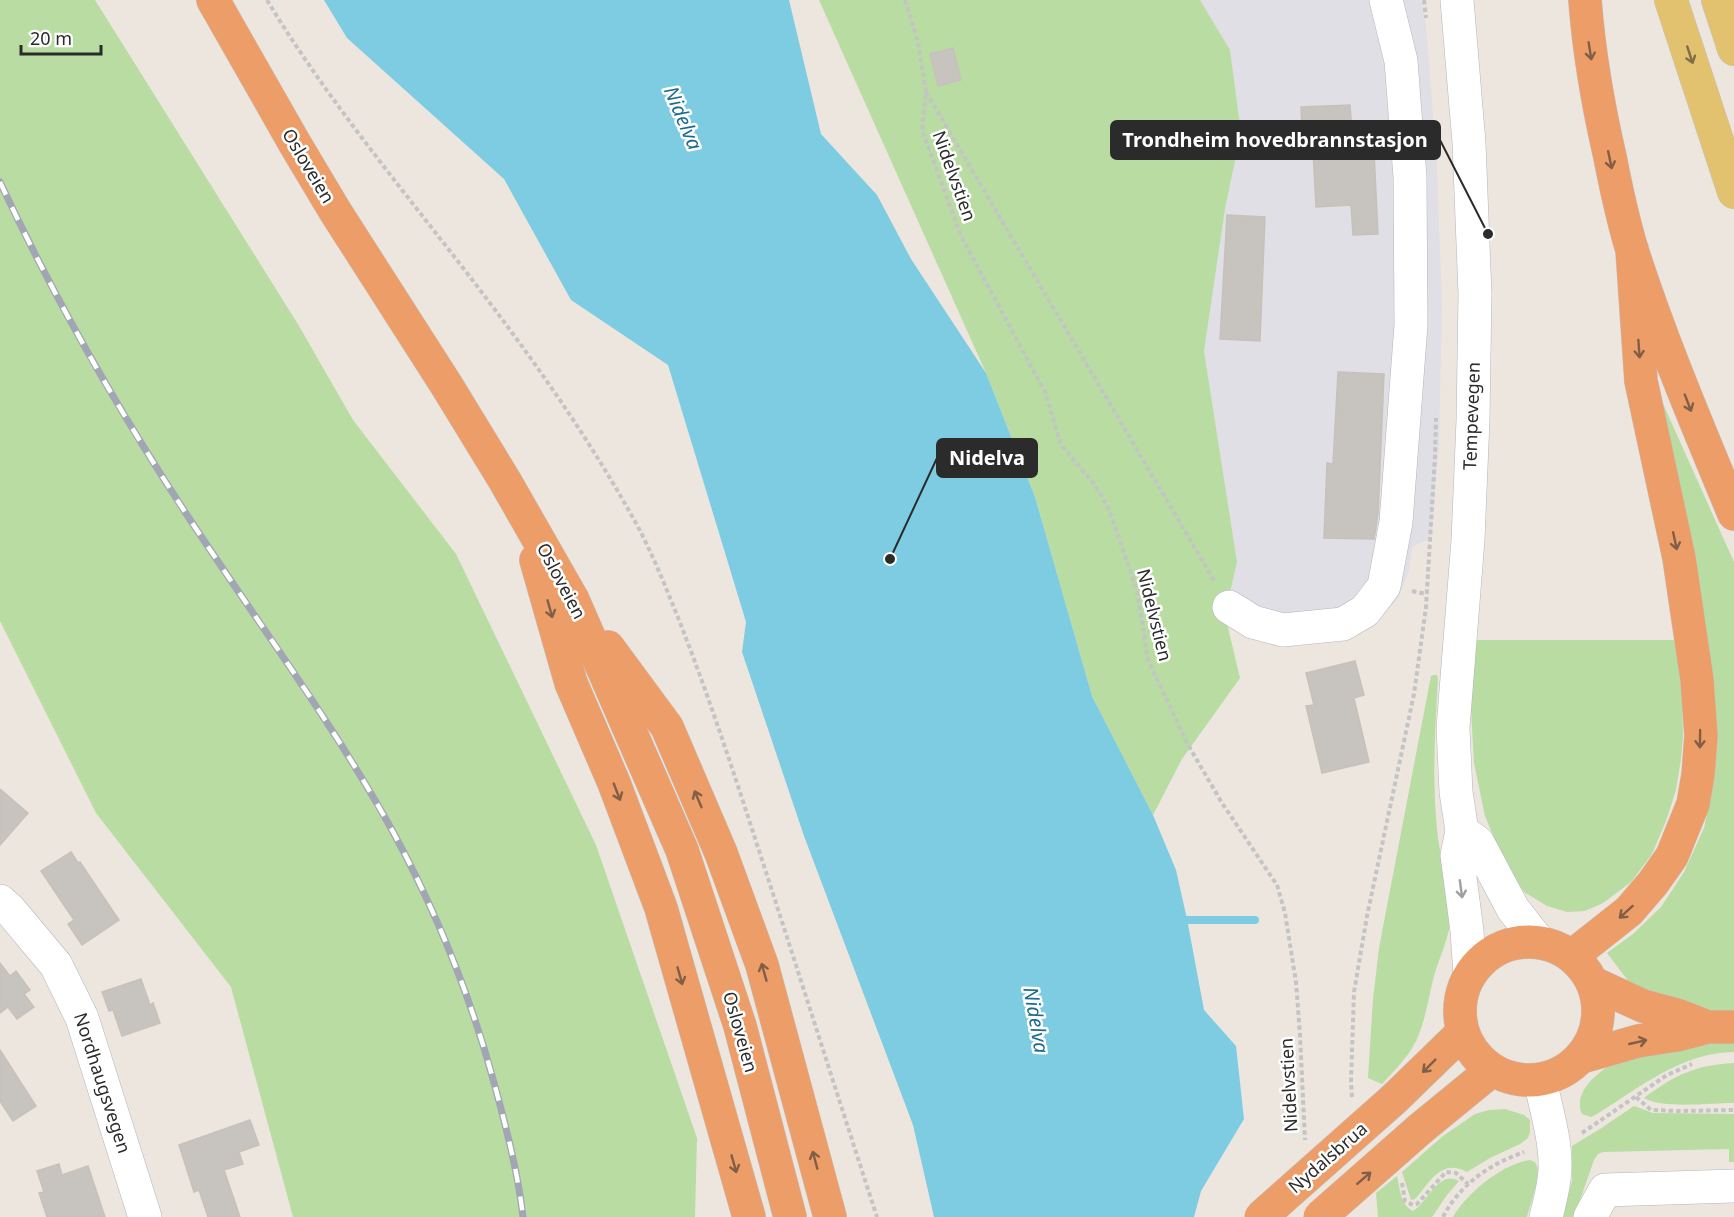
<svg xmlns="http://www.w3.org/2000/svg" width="1734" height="1217" viewBox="0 0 1734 1217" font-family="'Noto Sans',sans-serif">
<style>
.industrial{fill:#e0dfe5}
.green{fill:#b8dca2}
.water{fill:#7ecce2}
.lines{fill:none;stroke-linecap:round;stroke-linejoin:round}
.stream{stroke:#7ecce2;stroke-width:8}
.building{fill:#c7c3be;stroke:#c7c1b9;stroke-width:1.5}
.minor-casing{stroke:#b3b5bd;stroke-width:34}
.major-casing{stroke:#c4c4c4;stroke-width:34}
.highway-casing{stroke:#c4c4c4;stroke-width:34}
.path{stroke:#c4c4c4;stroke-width:4;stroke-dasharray:4.5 3;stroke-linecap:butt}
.minor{stroke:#fff;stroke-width:33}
.major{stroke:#e2c26e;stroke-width:33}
.highway{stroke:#ed9d68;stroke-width:33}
.rail-casing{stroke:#a2a5b3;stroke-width:7}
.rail{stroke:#fff;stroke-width:4.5;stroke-dasharray:14;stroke-linecap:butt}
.highway-bridge-casing{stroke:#c4c4c4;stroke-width:34;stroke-linecap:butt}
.highway-bridge{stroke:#ed9d68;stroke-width:33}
.oneway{stroke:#825e46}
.oneway2{stroke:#7d6f49}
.oneway3{stroke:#a0a0a0}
.labels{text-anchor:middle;stroke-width:5;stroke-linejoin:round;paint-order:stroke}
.street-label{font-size:18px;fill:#2b2b2b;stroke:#fff}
.water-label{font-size:20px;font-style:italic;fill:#1c6c8f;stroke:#fff}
.leader{fill:none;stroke:#2b2b2b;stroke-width:2}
.callout-dot{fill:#2b2b2b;stroke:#fff;stroke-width:2}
.callout{fill:#2b2b2b;stroke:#2b2b2b;stroke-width:2}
.callout-label{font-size:20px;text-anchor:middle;font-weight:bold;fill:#fff}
</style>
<rect width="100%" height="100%" fill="#ece6df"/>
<path class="industrial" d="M1200,0H1421L1426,25L1437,167L1442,306L1439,445L1431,538L1412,547L1409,571L1398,598L1379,620L1355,635L1225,615L1237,562L1204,351L1225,209L1241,131L1230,50Z"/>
<path class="green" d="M0,0H95L299,326L353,420L456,554L596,845L697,1138L695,1217H293L231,987L96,813L0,621Z
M819,0H1200L1230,50L1241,132L1225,209L1204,351L1237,562L1225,615L1240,678L1182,759L1153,815L1092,696L1035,497L986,373Z
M1651,377L1734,562V1011L1700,1010L1679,1006L1629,982L1607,953L1633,934L1661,907L1684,872L1704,828L1715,777V720Z
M1476,640H1675L1682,694L1683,737L1681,759L1676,790L1666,821L1652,854L1631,882L1603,903L1585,911L1567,912L1547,906L1524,892L1502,857L1485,816L1474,763L1470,691Z
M1434,675H1437L1438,679C1435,729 1432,779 1437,829C1439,858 1451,885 1451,914C1450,937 1440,955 1434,976C1427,1002 1425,1030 1409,1053C1401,1064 1391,1074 1382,1084L1368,1078L1373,999L1379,948L1430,681L1431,676Z
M1718,1042H1734V1052C1680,1053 1641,1087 1597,1114L1591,1117L1582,1114C1570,1089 1609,1062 1630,1056C1638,1053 1649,1053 1657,1051C1677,1048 1697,1045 1718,1042Z
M1734,1063V1103C1711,1103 1662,1109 1644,1098C1675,1075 1695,1065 1734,1063Z
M1634,1106L1653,1113L1734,1114V1162H1729V1149L1603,1152L1598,1154L1594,1160L1574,1217H1562L1572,1181V1146L1600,1129Z
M1505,1109L1524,1115L1530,1120V1132L1528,1138L1520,1144L1490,1158L1467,1172C1441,1158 1431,1181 1415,1199L1411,1200L1402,1172L1443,1136L1475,1114L1489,1110Z
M1530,1160C1534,1162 1535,1161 1537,1166C1541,1177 1530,1205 1527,1217H1453C1467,1193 1502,1164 1530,1160Z
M1397,1176C1400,1188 1400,1205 1413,1211C1427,1203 1439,1169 1459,1181L1447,1195L1432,1217H1378L1376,1193Z"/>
<path class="water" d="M324,0H789L821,134L877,195L911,259L986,373L1035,497L1092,696L1153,815L1176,870L1187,919L1204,1010L1236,1046L1244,1119L1201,1191L1194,1217H934L913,1125L804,836L742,652L746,622L668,365L571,300L504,179L347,38Z"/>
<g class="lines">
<path class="stream" d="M1177,920H1255"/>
</g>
<path class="building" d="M953,48L961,80L938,86L930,54Z
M1350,105L1352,132L1373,131L1378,234L1353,235L1351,205L1316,207L1312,132H1302L1301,107Z
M1227,215L1265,217L1260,341L1220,339Z
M1338,372L1384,374L1378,514L1374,539L1324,538L1327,463L1333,464Z
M1355,661L1364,695L1354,698L1369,762L1322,773L1306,706L1314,705L1306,673Z
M0,789L28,813L0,845Z
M71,852L78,863L80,862L119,920L82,945L68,924L74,920L41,871Z
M0,963L10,976L16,971L30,990L24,994L34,1007L17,1019L8,1007L0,1013Z
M141,979L150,1005L153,1003L160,1023L122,1036L113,1010L109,1011L102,992Z
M0,1050L36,1106L13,1121L0,1101Z
M250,1120L259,1145L239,1152L243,1164L224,1170L240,1217H208L199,1190L194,1192L179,1145Z
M59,1164L62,1175L88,1166L105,1217H47L39,1193L44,1192L37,1171Z"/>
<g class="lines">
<g class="minor-casing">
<path id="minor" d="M1457,0L1469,143L1475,294L1473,420L1468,540L1453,728L1456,792L1462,831L1457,855L1467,931L1470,975
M1229,607L1253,622L1283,630L1343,624L1365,611L1384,586L1396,522L1411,325L1410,177L1401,61L1386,0
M1462,831L1478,843L1513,909L1539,942
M0,901L10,910L56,965L82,1018L145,1217
M1540,1080C1546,1109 1556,1140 1555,1170C1554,1186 1550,1202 1546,1217
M1590,1217L1605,1190L1734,1186"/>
</g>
<g class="major-casing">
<path id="major" d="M1671,0L1734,192
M1718,0L1734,49"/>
</g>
<g class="highway-casing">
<path id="highway" d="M213,0L295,144L335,211L447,386L505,481L573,600L682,850L740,1026L790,1217
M1585,0C1589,53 1598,105 1610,157C1616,188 1623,220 1632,250C1661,340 1698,427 1734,514
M536,560L571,683L614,783L661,908L749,1217
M608,647L667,727L721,853L762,965L830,1217
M1460 1011a69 69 0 1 1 138 0a69 69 0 1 1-138 0Z
M1572,956L1629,911L1653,883L1672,856L1693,804L1698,775L1701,736L1697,680L1679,558L1641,381L1632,249
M1593,983L1643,1006L1680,1016L1708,1027
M1582,1057L1638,1041L1677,1035L1708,1027H1734
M1394,1099L1463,1032
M1420,1129L1492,1070"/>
</g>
<path class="path" d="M267,0C339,119 431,222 513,334C558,395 600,458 637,525C653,555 666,588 679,620C706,689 729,758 752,829C794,958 835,1088 877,1217
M905,0L918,42L926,92L922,130L961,236L1045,392L1061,445L1095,485L1109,509L1137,591L1148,660L1187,743L1222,803L1277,885L1285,913L1296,982L1300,1035L1305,1140
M1424,0L1426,18
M926,92L1215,582
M1412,591L1426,594
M1352,1097L1351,1082L1354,992L1367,916L1414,694L1426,607L1435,456L1436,418
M1636,1097L1651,1110L1679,1111L1734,1110
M1582,1133L1667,1075L1692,1064
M1402,1183L1405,1201L1413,1205L1417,1204L1446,1172L1456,1173L1468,1184
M1443,1217C1460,1184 1490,1164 1524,1152"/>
<use href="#minor" class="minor"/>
<use href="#major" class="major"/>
<use href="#highway" class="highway"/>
<g class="rail-casing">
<path id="rail" d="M0,182C54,298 117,408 187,515C255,619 331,720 392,830C435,909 469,992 493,1079C505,1123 518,1172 523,1217"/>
</g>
<use href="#rail" class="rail"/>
<g class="highway-bridge-casing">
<path id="highway-bridge" d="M1261,1217L1394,1099
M1320,1217L1420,1129"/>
</g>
<use href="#highway-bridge" class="highway-bridge"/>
</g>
<defs><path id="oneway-shaft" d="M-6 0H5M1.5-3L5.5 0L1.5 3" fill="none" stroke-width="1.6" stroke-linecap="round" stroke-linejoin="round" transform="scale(1.5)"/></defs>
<g class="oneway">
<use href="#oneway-shaft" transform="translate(1590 51) rotate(81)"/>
<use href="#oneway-shaft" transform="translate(1610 160) rotate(78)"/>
<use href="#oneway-shaft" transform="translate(1639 349) rotate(86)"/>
<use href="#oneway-shaft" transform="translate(1688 403) rotate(69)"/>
<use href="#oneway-shaft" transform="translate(1675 541) rotate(78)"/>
<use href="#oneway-shaft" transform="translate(550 609) rotate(74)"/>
<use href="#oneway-shaft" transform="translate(1700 739) rotate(91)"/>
<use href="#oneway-shaft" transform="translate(617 792) rotate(69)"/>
<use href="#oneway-shaft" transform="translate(698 799) rotate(-113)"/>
<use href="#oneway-shaft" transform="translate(1626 912) rotate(138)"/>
<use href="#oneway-shaft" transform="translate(764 972) rotate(-106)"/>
<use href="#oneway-shaft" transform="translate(680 976) rotate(74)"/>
<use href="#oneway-shaft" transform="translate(1638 1042) rotate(-13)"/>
<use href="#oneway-shaft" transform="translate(1429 1066) rotate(135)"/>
<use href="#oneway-shaft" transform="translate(815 1160) rotate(-105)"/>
<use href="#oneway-shaft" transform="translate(734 1164) rotate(74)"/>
<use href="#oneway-shaft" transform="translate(1364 1178) rotate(-41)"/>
</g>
<use class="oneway2" href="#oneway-shaft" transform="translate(1690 55) rotate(72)"/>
<use class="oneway3" href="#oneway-shaft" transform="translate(1461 889) rotate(82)"/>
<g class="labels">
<g class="street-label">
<text transform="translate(308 166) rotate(59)" y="6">Osloveien</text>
<text transform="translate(954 176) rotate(70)" y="6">Nidelvstien</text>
<text transform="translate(1472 416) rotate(-88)" y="6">Tempevegen</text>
<text transform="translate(561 581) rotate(62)" y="6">Osloveien</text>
<text transform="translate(1154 615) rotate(76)" y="6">Nidelvstien</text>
<text transform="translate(740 1032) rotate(74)" y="6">Osloveien</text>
<text transform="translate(102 1083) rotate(72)" y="6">Nordhaugsvegen</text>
<text transform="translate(1289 1085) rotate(-93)" y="6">Nidelvstien</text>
<text transform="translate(1328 1158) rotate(-41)" y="6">Nydalsbrua</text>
</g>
<g class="water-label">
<text transform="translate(683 118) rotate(67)" y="7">Nidelva</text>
<text transform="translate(1036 1020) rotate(80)" y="7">Nidelva</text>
</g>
</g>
<path class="leader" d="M1488 234L1440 140M890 559L937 458"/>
<g class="callout-dot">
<circle cx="1488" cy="234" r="6"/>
<circle cx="890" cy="559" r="6"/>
</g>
<g class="callout">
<rect x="1111" y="121" width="329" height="38" rx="6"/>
<rect x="937" y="439" width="100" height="38" rx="6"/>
</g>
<g class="callout-label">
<text x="1275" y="147">Trondheim hovedbrannstasjon</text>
<text x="987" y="465">Nidelva</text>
</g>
<path d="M21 45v9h80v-9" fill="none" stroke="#2b2b2b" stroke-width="3"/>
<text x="30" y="45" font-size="18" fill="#2b2b2b" stroke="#ffffff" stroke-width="4.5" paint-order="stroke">20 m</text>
</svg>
